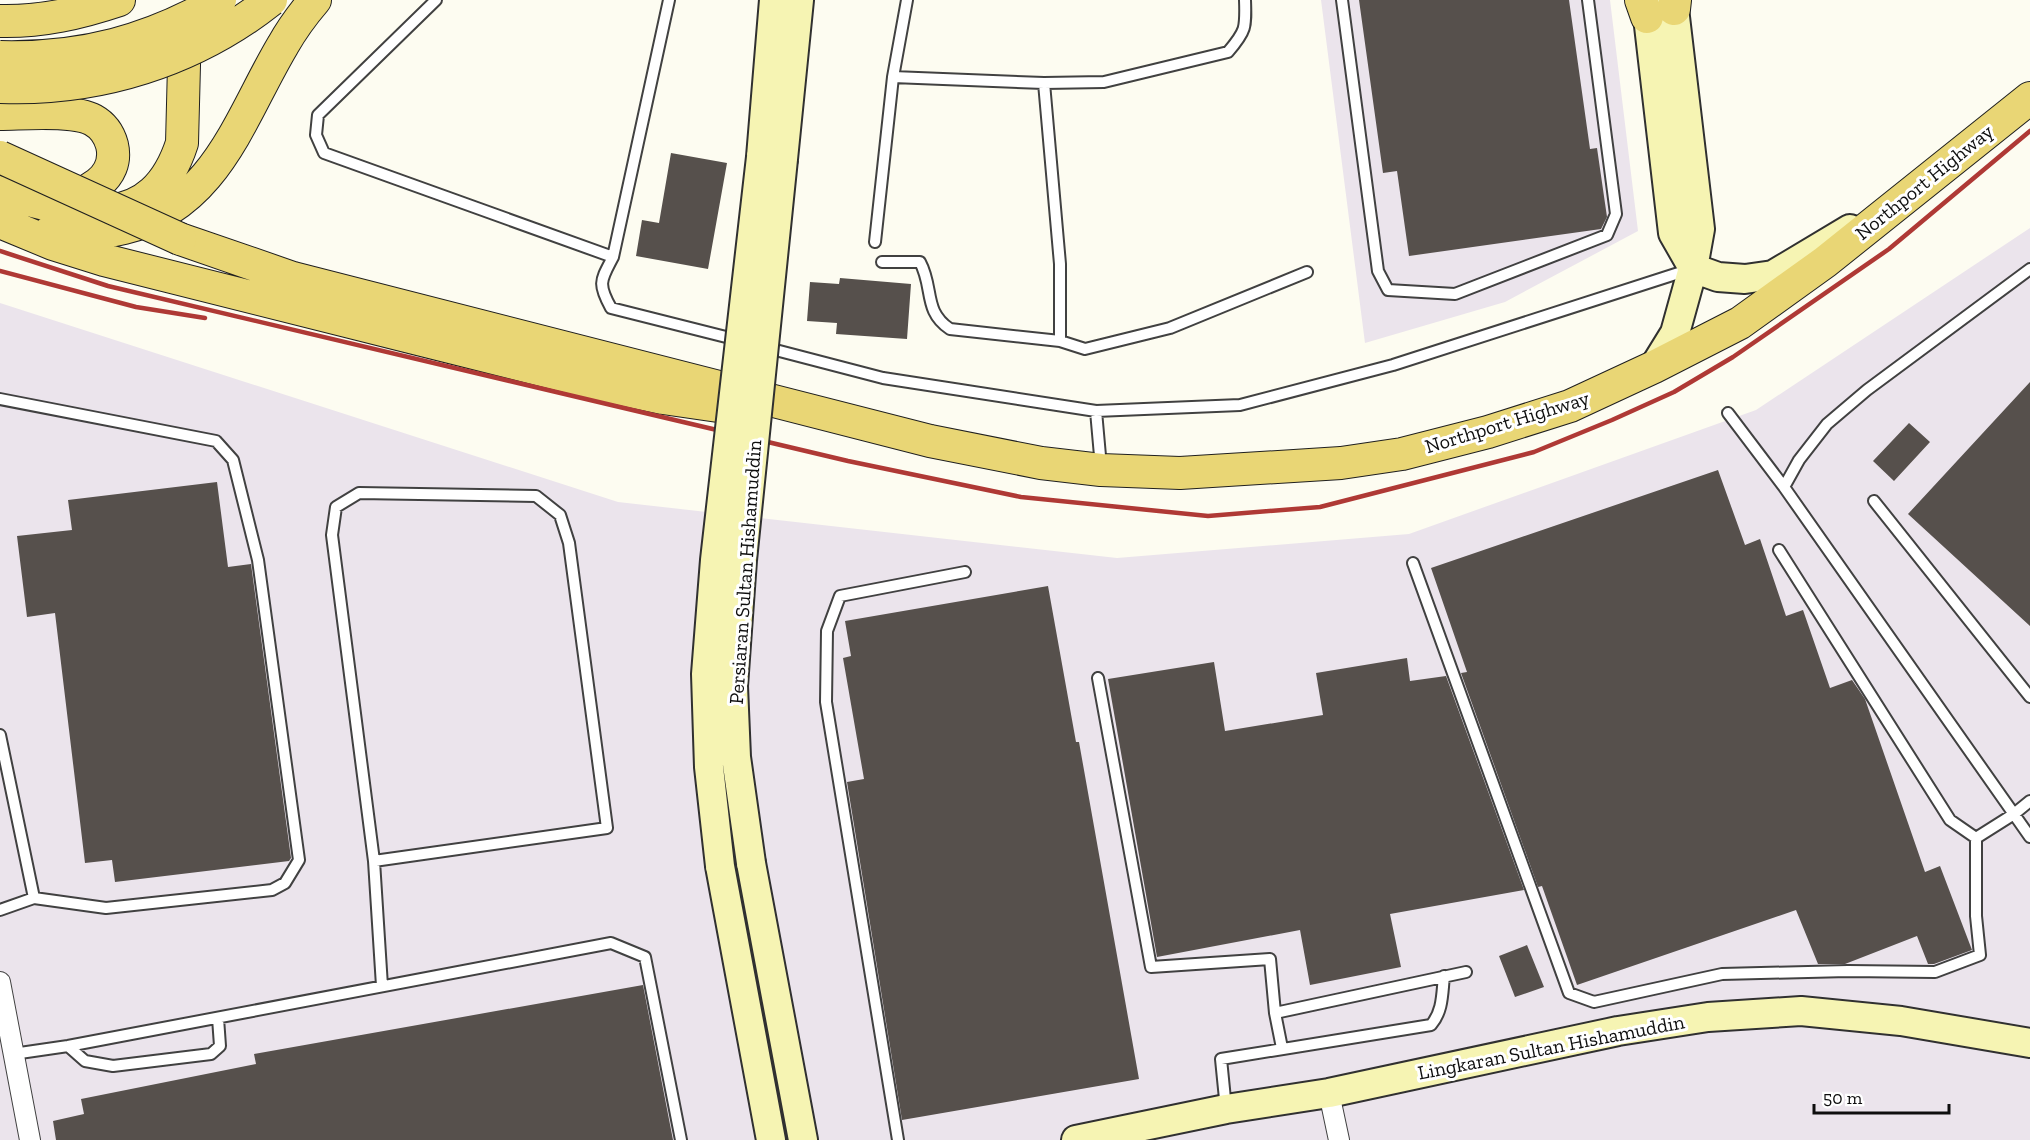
<svg xmlns="http://www.w3.org/2000/svg" width="2030" height="1140" viewBox="0 0 2030 1140" font-family="'Zilla Slab',serif">
<style>
.industrial{fill:#ebe4ec}
.building{fill:#56504c}
.lines{fill:none;stroke-linecap:round;stroke-linejoin:round}
.lane-casing{stroke:#414141;stroke-width:14}
.street-casing{stroke:#414141;stroke-width:22}
.secondary-casing{stroke:#303030;stroke-width:32}
.primary-casing{stroke:#1f1f1f;stroke-width:34}
.lane{stroke:#fff;stroke-width:10}
.street{stroke:#fff;stroke-width:20}
.secondary{stroke:#f6f4b3;stroke-width:28}
.primary{stroke:#e9d675;stroke-width:32}
.rail{stroke:#af3935;stroke-width:4.5}
.secondary-bridge-casing{stroke:#303030;stroke-width:32;stroke-linecap:butt}
.primary-bridge-casing{stroke:#1f1f1f;stroke-width:34;stroke-linecap:butt}
.secondary-bridge{stroke:#f6f4b3;stroke-width:28}
.primary-bridge{stroke:#e9d675;stroke-width:32}
.labels{text-anchor:middle;stroke-width:6;stroke-linejoin:round;paint-order:stroke}
.street-label{font-size:20px;fill:#0e0e0e;stroke:#fff}
</style>
<rect width="100%" height="100%" fill="#fdfcf1"/>
<path class="industrial" d="M1321,0H1610L1638,231L1505,302L1365,343Z
M2030,228V1140H0V303L618,502L1117,558L1409,534L1756,410Z"/>
<path class="building" d="M1359,0H1569L1590,149L1597,148L1607,217L1601,229L1409,256L1397,171L1383,173Z
M671,153L727,163L708,269L636,256L642,220L659,223Z
M840,278L911,284L907,339L836,334L837,323L807,321L810,282L839,284Z
M2030,382V626L1908,514Z
M1909,423L1930,442L1894,481L1873,461Z
M1718,470L1745,545L1760,539L1786,616L1803,610L1830,688L1852,680L1865,699L1925,872L1940,866L1972,950L1934,964H1928L1917,936L1845,964H1818L1796,910L1577,985L1542,886L1538,887L1461,673L1467,672L1431,568Z
M217,482L228,567L251,564L291,858L289,861L115,882L112,860L85,863L55,613L27,617L17,536L72,530L68,500Z
M1048,586L1076,742H1079L1139,1079L902,1120L847,782L864,779L843,658L851,656L845,621Z
M1407,658L1410,681L1446,676L1524,890L1390,914L1401,967L1310,985L1300,930L1157,957L1108,679L1214,662L1225,731L1323,715L1316,673Z
M1527,945L1544,987L1515,997L1499,956Z
M643,985L673,1140H56L53,1121L84,1114L81,1099L256,1064L254,1054Z"/>
<g class="lines">
<g class="lane-casing">
<path id="lane" d="M436,0L318,115L316,135L324,153L613,257
M669,0L613,257C601,280 597,283 611,308L738,340
M1342,0L1378,271L1388,290L1455,294L1607,235L1616,214L1588,0
M893,77L1044,83L1104,82L1228,52C1246,31 1246,28 1245,0
M875,242L893,77L907,0
M882,262H920C934,288 923,311 950,329L1060,341V264L1044,83
M2030,269L1867,390L1827,424L1799,460L1784,487L2030,837
M1060,341L1085,349L1170,328L1307,272
M764,347L883,378L1096,411L1240,405L1393,365L1688,270
M0,399L216,441L233,460L258,560L299,860L285,883L272,890L106,908L34,898L0,910
M1096,411L1101,467
M1728,413L1784,487
M1874,501L2030,697
M1779,550L1950,820L1976,838L2014,814L2030,801
M1413,563L1569,993L1594,1002L1722,974L1848,971L1935,972L1980,955L1976,916V838
M1098,678L1151,967L1270,959L1275,1013L1282,1048
M0,735L34,898
M374,861L332,535L336,507L359,493L536,496L560,515L569,543L607,828L374,861L382,986
M1275,1013L1466,972
M68,1046L85,1061L113,1066L211,1054L220,1046L218,1018
M13,1054L68,1046L611,943L645,957L681,1140
M1226,1109L1221,1059L1431,1025C1443,1011 1442,994 1444,976
M898,1140L826,702L827,631L840,596L965,572"/>
</g>
<g class="street-casing">
<path id="street" d="M0,982L30,1140
M1329,1093L1339,1140"/>
</g>
<g class="secondary-casing">
<path id="secondary" d="M1646,0L1673,233L1693,268L1718,277L1745,279L1773,275L1850,229
M761,157L774,0
M783,159L799,0
M1654,367L1675,333L1693,268L1700,229L1673,0
M751,863L803,1140
M720,866L771,1140
M1076,1140L1226,1109L1329,1093L1618,1031L1708,1017L1801,1011L1901,1021L2030,1043"/>
</g>
<g class="primary-casing">
<path id="primary" d="M1641,0L1647,17
M1674,9L1675,0
M0,21C42,22 80,13 119,0
M0,114C23,114 73,109 93,120C102,125 109,134 112,145C120,179 85,196 57,199
M0,192C74,212 151,239 182,143L185,26
M0,222L53,244L104,260L597,384L663,398L725,407
M51,231C76,235 100,234 124,228C216,206 240,117 283,45C292,29 303,14 315,0
M180,239L293,278L930,441L1041,463L1101,470L1180,473L1341,463L1402,454L1488,432L1570,406L1654,367L1740,323L1825,262L2030,98"/>
</g>
<use href="#lane" class="lane"/>
<use href="#street" class="street"/>
<use href="#secondary" class="secondary"/>
<use href="#primary" class="primary"/>
<path class="rail" d="M0,251L108,286L848,461L1021,497L1208,516L1320,507L1534,452L1612,420L1674,392L1733,357L1889,249L2030,131
M0,271L136,307L205,318"/>
<g class="secondary-bridge-casing">
<path id="secondary-bridge" d="M751,863L736,757L733,686L742,560L783,159
M720,866L709,767L706,674L715,560L761,157"/>
</g>
<g class="primary-bridge-casing">
<path id="primary-bridge" d="M0,57C81,59 150,41 220,0
M0,87C98,91 194,61 271,0
M0,157L180,239"/>
</g>
<use href="#secondary-bridge" class="secondary-bridge"/>
<use href="#primary-bridge" class="primary-bridge"/>
</g>
<g class="labels">
<g class="street-label">
<text transform="translate(1924 182) rotate(-39)" y="7">Northport Highway</text>
<text transform="translate(1507 422) rotate(-17)" y="7">Northport Highway</text>
<text transform="translate(745 572) rotate(-86)" y="7">Persiaran Sultan Hishamuddin</text>
<text transform="translate(1551 1047) rotate(-11)" y="7">Lingkaran Sultan Hishamuddin</text>
</g>
</g>
<path d="M1814 1104v9h135v-9" fill="none" stroke="#0e0e0e" stroke-width="3"/>
<text x="1823" y="1104" font-size="18" fill="#0e0e0e" stroke="#ffffff" stroke-width="4.5" paint-order="stroke">50 m</text>
</svg>
